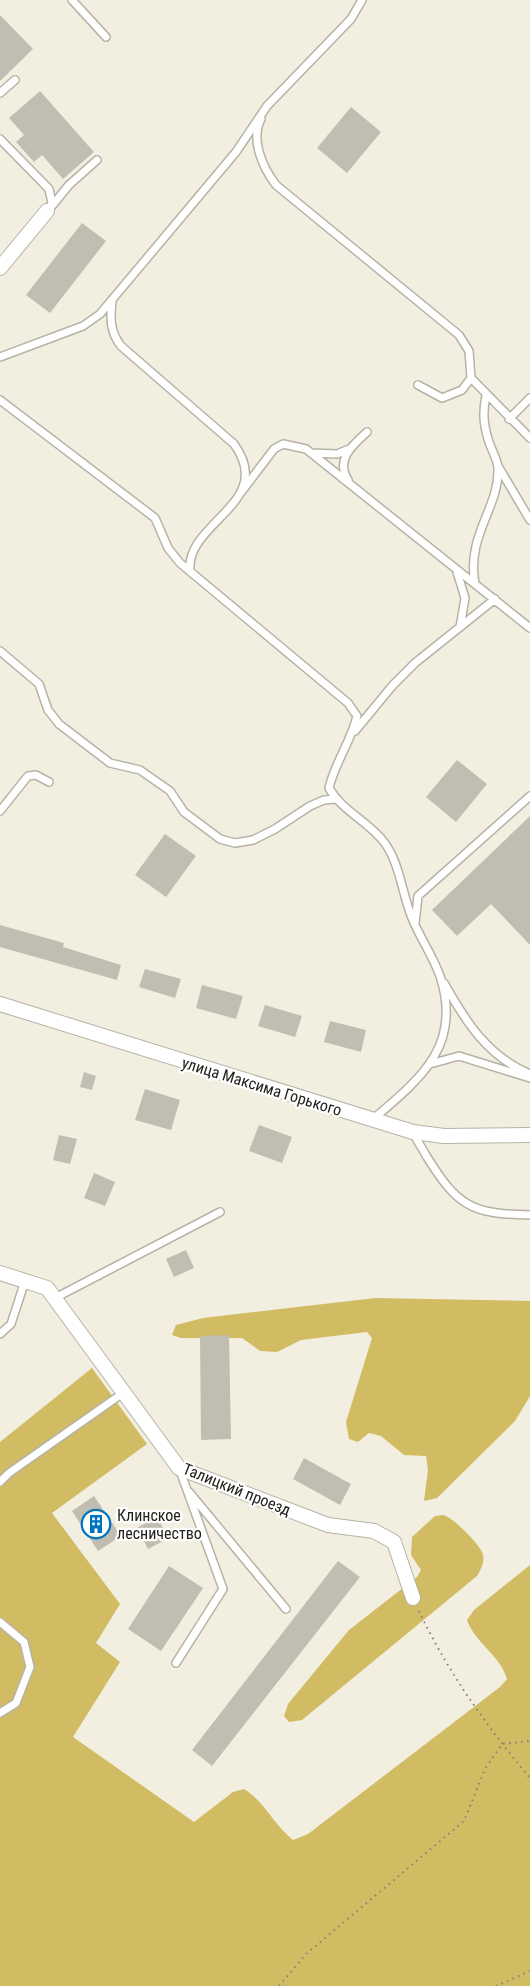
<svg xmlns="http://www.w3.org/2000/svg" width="530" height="1986" viewBox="0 0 530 1986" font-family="'Roboto Condensed',sans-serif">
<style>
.forest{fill:#d1bc63}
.building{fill:#c1beb1}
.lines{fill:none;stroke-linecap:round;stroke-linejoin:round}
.service-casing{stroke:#b6b3a6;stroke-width:10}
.minor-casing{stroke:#b6b3a6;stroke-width:16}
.path{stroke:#838178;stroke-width:2;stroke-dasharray:1.5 4.5;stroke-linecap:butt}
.service{stroke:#fff;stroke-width:7}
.minor{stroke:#fff;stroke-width:14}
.labels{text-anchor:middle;stroke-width:4.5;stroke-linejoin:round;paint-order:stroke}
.street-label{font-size:16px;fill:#21201b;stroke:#fff}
.poi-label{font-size:16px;fill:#21201b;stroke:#fff;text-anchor:start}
</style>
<rect width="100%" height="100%" fill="#f2efe1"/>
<path class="forest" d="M376,1298L530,1301V1396L515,1421L437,1498L424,1501L428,1470L426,1456L404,1455L381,1436L369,1433L358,1442L349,1439L346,1422L372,1338L367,1332L301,1340L277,1352L260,1351L242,1338H181L172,1335L176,1325L203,1318Z
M92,1368L147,1444L52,1513L120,1604L96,1643L120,1662L73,1737L194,1822L233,1792L244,1789C264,1801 274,1825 293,1840L308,1834L500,1687L507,1679C500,1655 475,1643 467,1620L474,1610L530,1565V1986H0V1442Z
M443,1515C453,1517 477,1542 482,1552C486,1561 481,1569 477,1576L302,1720L289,1722L284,1716L288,1704L349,1630L417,1577L421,1570L411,1555L412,1537L435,1516Z"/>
<path class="building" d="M0,15L33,49L0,81Z
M40,91L94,152L63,179L42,155L34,162L16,142L24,135L9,118Z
M351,107L381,132L347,173L317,148Z
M82,223L106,241L50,313L26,295Z
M457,760L487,784L456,822L426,797Z
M530,816V945L491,904L457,936L432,910Z
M165,834L196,856L166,897L135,875Z
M0,925L64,943L63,947L121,965L117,980L0,947Z
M145,969L181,979L175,998L139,987Z
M202,985L243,996L236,1019L196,1008Z
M265,1005L302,1016L295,1037L258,1026Z
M330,1021L366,1030L361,1052L324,1042Z
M84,1072L96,1076L92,1090L80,1087Z
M145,1089L180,1100L171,1130L135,1120Z
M259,1125L292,1137L282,1163L249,1151Z
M59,1135L77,1139L70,1164L53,1160Z
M94,1173L115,1182L105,1206L84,1198Z
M186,1250L194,1268L174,1277L166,1259Z
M229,1335L231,1439L201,1440L200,1336Z
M304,1458L351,1484L340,1505L293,1479Z
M94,1496L121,1536L98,1551L72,1511Z
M157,1517L169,1538L148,1549L137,1528Z
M338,1561L360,1577L212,1766L192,1750Z
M169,1566L203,1588L161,1651L128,1629Z"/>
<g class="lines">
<g class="service-casing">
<path id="service" d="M72,0L106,37
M0,93L15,80
M261,119C250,140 263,168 276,185L459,335L469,351L471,378L530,438
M0,139L49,189L52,203L47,211
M51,207L69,185L97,160
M112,301C110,318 110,332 121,346L234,444C277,503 185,522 190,571
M0,357L83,326L100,314L236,152L267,106L351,19L362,0
M418,385L442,398L462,390L471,378
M0,400L155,518L168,548L180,563L348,703L357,716C351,742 335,762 329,788C342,811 368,821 384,842C400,863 402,894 412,918C420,938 433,956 440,976C463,1046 420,1079 372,1120
M509,419L530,398
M311,453L337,454L349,449
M498,466L530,520
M348,480C335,459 353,445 367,432
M239,495L274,449L283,444L306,449L530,628
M457,572L465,598L460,627
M475,584C466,534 500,508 498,467C497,460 493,452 490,445C484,428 482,414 486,396
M0,651L39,684L48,710L59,724L110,763L140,770L170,791L184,812L220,839L235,843L253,840L275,829L310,806L324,800L335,799
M355,731L393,685L415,663L495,599
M0,811L28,776L36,775L49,782
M415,923L418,896L530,796
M444,983C466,1022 487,1056 530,1074
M430,1064L459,1056L530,1078
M413,1132C417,1141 422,1148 427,1157C458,1207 472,1214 530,1215
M55,1298L220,1212
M0,1334L11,1324L25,1281
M0,1482L9,1473L123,1393
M189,1492L286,1609
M0,1622L24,1642L30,1667L16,1703L0,1713
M176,1663L223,1589L179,1468"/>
</g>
<g class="minor-casing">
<path id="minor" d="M0,268L47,211
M0,1004L413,1132L444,1136L530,1135
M0,1273L47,1288L179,1468L328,1525L374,1531L394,1542L413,1598"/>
</g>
<path class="path" d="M419,1611C447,1671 487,1727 530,1778
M279,1986L306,1954L464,1821L485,1769L502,1744L530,1741
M496,1986L530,1971"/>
<use href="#service" class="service"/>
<use href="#minor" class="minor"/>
</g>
<defs>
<g id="building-ring" transform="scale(1.5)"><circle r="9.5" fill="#fff" stroke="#0073bd" stroke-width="1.5"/><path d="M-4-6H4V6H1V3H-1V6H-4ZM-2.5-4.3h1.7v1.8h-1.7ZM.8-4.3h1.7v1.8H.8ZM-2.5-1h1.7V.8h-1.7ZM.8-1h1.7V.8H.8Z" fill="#0073bd"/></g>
</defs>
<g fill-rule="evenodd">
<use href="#building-ring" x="96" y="1524"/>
</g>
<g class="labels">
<g class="street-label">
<text transform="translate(262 1086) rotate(17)" y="6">улица Максима Горького</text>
<text transform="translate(237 1489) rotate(22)" y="6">Талицкий проезд</text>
</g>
<g class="poi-label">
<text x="117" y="1521">Клинское<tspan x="117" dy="18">лесничество</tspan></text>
</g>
</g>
</svg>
